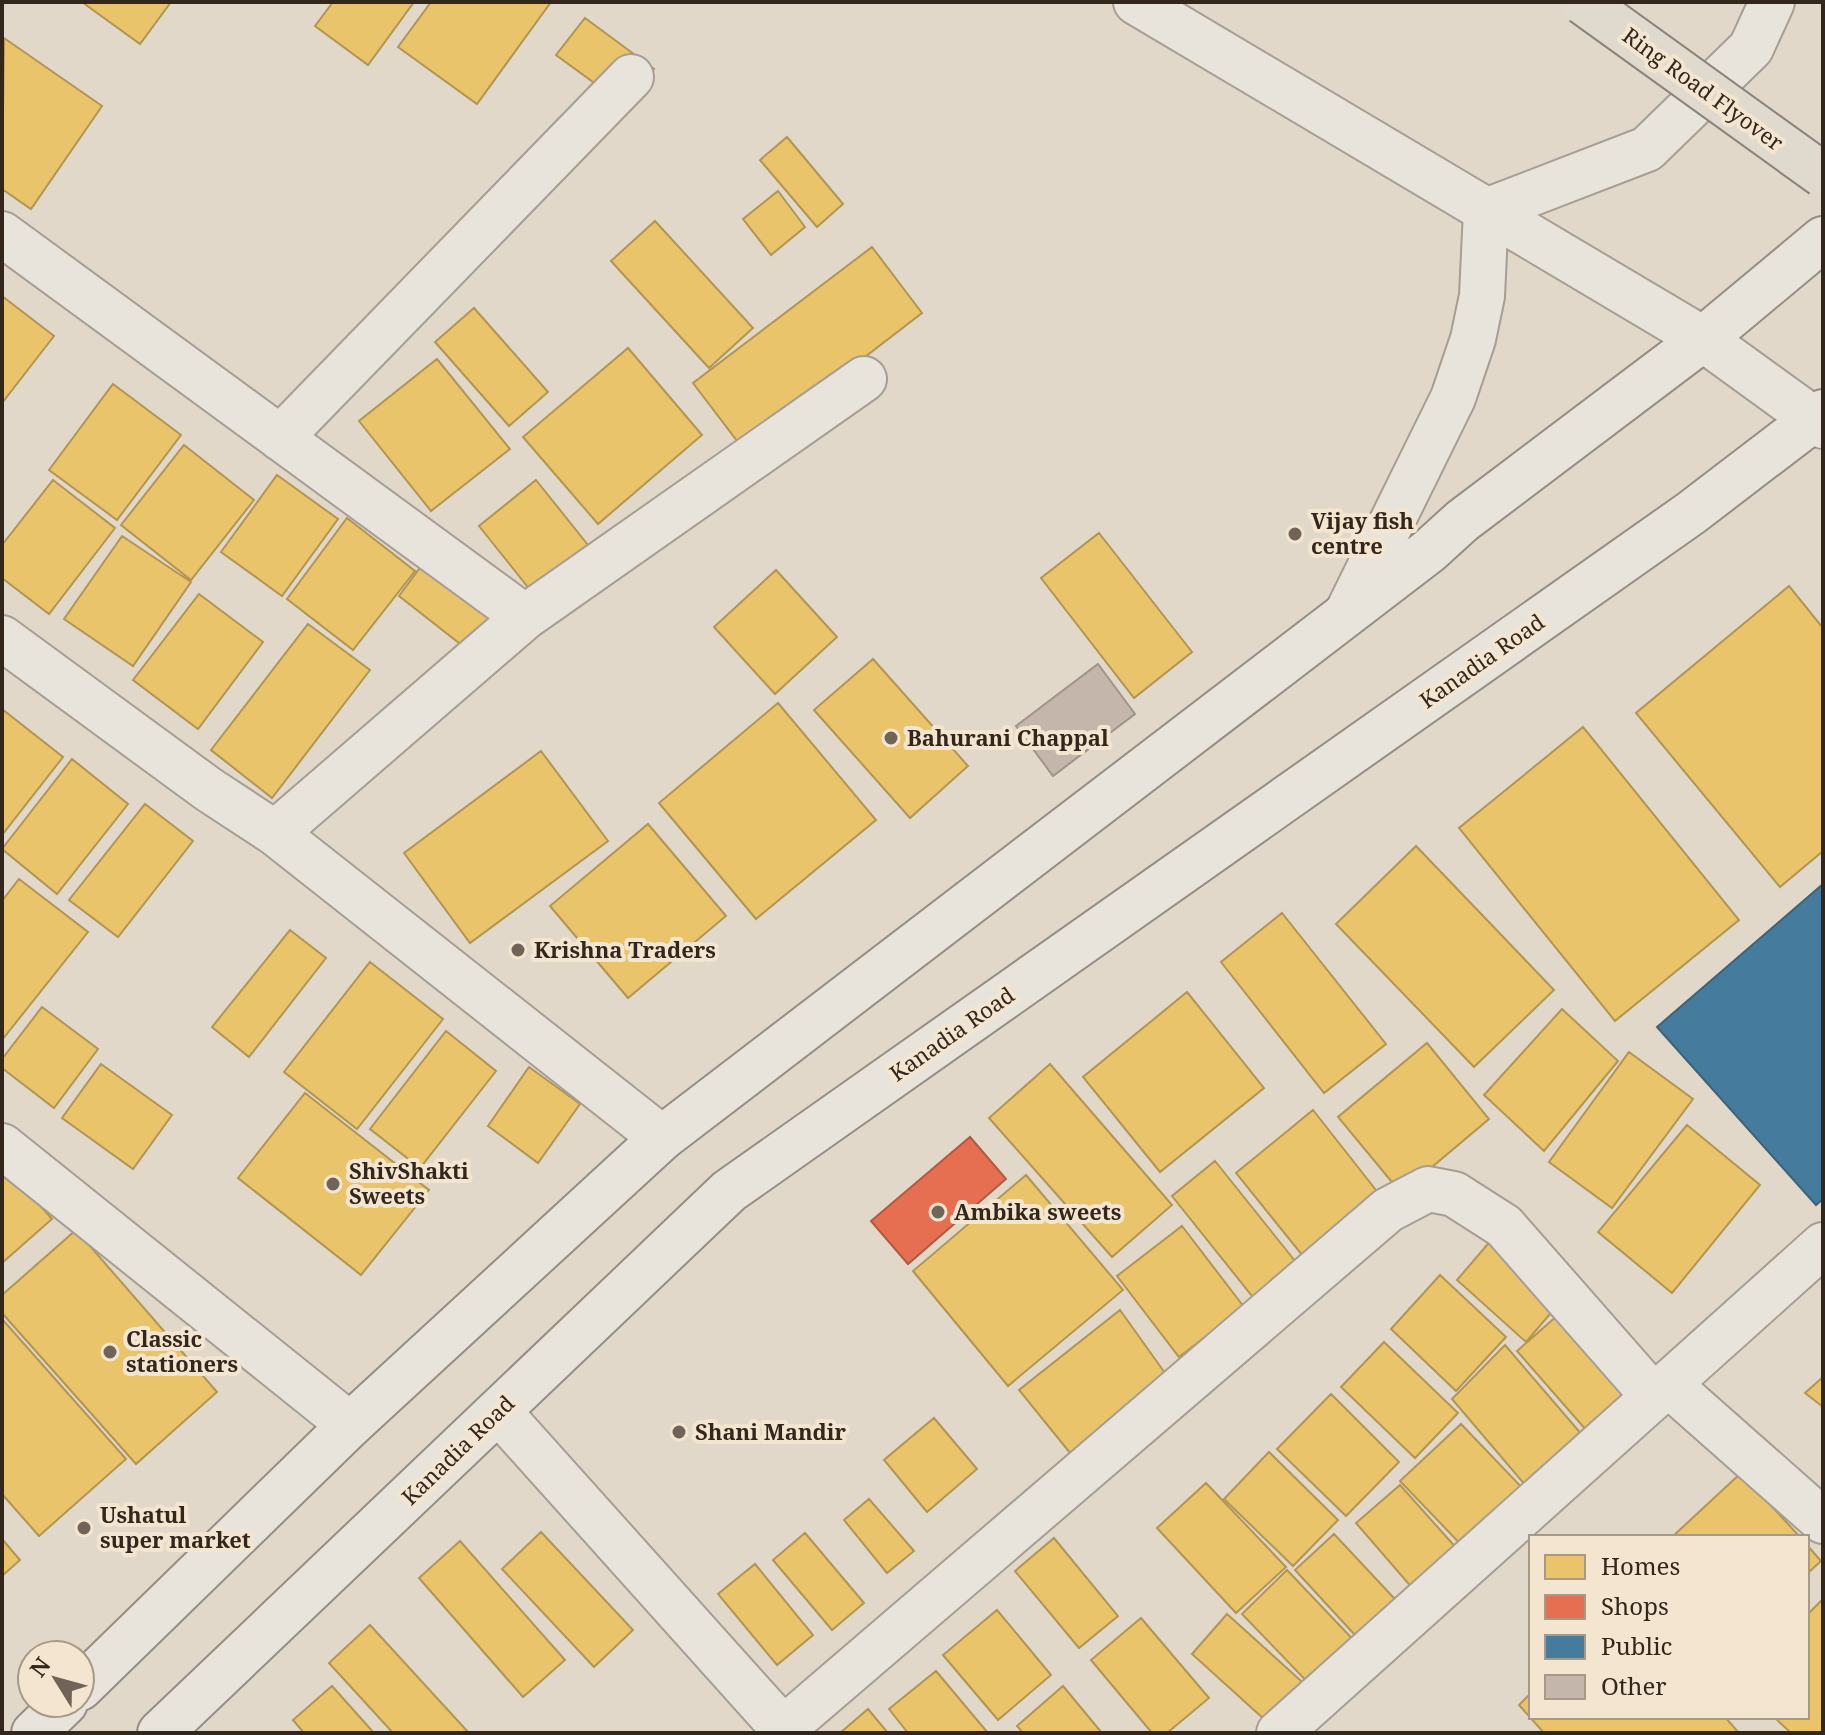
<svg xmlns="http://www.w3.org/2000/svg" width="1825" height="1735" viewBox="0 0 1825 1735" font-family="'Noto Serif',serif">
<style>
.homes{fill:#e9c46a;stroke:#b29553;stroke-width:2}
.shops{fill:#e76f51;stroke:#b15941;stroke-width:2}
.public{fill:#457b9d;stroke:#406276;stroke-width:2}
.building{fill:#c4b6ab;stroke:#a0948a;stroke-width:2}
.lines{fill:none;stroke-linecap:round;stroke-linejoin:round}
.minor-casing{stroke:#a69d93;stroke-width:48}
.tertiary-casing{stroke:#a69d93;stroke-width:48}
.secondary-casing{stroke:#958d83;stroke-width:48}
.minor{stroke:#e9e4db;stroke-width:44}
.tertiary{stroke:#e9e4db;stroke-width:44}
.secondary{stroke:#e9e4db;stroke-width:44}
.primary-bridge-casing{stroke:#8b837a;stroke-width:48;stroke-linecap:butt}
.primary-bridge{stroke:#e0d9cd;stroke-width:44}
.poi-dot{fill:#706459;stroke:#f3e5cf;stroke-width:3}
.labels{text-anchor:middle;stroke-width:8;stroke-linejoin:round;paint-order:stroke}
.street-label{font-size:22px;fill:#33261c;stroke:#f3e5cf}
.poi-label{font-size:22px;font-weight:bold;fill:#33261c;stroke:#f3e5cf;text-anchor:start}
</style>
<rect width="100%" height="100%" fill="#e1d8ca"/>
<path class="homes" d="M82,2H171L140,44Z
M333,2H414L368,65L315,26Z
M431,2H551L477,104L398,47Z
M585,18L654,69L626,106L556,55Z
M4,38L102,106L31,209L2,189Z
M787,137L843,204L817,227L760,160Z
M778,191L805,227L771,255L743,219Z
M655,221L753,328L709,368L611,261Z
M872,247L922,313L744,450L693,383Z
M2,296L54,336L2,403Z
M474,308L548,392L509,426L435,342Z
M628,348L702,435L598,524L523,437Z
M437,359L510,449L431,511L359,421Z
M113,384L181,435L117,520L49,470Z
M184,445L254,500L191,580L121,525Z
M277,475L338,519L282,596L221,552Z
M53,480L115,528L49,614L2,578V545Z
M536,480L588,545L531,591L479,526Z
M347,518L415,571L353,650L287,599Z
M1099,533L1192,652L1134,698L1041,578Z
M122,536L191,582L133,666L64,619Z
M425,561L500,618L473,654L399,596Z
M776,570L837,637L775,694L714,627Z
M1789,586L1823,628V851L1780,887L1636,713Z
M199,594L263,642L198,729L133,680Z
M308,624L370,670L272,798L211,750Z
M873,659L968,766L910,818L814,710Z
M778,703L876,820L756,919L659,803Z
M2,709L63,757L2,835Z
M1583,727L1739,920L1615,1021L1459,828Z
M541,751L608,841L470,943L404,853Z
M72,759L128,804L57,894L2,849Z
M145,804L193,841L118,937L69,900Z
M648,824L726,916L628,998L550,906Z
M1416,846L1554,990L1474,1067L1336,924Z
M19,879L88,932L2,1040V901Z
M1282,913L1386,1044L1324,1093L1221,962Z
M290,930L326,958L249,1057L212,1027Z
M370,962L443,1019L357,1129L284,1072Z
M1187,992L1264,1088L1160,1172L1083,1077Z
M42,1007L98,1049L54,1108L2,1068V1059Z
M1562,1009L1618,1061L1544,1151L1484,1095Z
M446,1031L496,1071L420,1168L370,1129Z
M1427,1043L1489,1119L1401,1193L1338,1117Z
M1629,1052L1693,1099L1612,1208L1549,1162Z
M101,1064L172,1115L133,1169L62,1118Z
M1050,1064L1172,1205L1112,1257L989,1118Z
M529,1067L580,1104L538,1163L488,1126Z
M305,1093L429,1190L361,1275L238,1178Z
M1313,1110L1383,1199L1307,1261L1236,1173Z
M1687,1125L1760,1185L1672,1293L1598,1232Z
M1215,1161L1303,1271L1260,1306L1172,1196Z
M3,1164L52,1219L2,1263V1165Z
M1026,1175L1123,1290L1008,1386L913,1271Z
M1182,1226L1244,1307L1179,1357L1117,1276Z
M76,1230L217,1392L136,1464L2,1313V1295Z
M1493,1238L1562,1300L1526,1342L1457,1280Z
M1440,1275L1506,1337L1456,1391L1391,1329Z
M1566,1308L1642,1395L1594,1439L1517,1351Z
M1120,1310L1170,1380L1075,1459L1019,1390Z
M2,1319L126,1459L39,1536L2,1494Z
M1384,1342L1458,1413L1415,1458L1341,1387Z
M1505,1345L1589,1443L1532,1493L1452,1399Z
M1823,1377V1407L1805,1393Z
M1331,1394L1399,1462L1346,1516L1277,1449Z
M934,1418L977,1469L927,1512L884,1460Z
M1461,1424L1529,1495L1469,1553L1400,1481Z
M1269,1452L1338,1520L1293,1566L1224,1499Z
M1741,1473L1800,1537H1672Z
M1206,1483L1286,1567L1236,1613L1157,1528Z
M1400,1485L1459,1551L1414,1590L1356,1523Z
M869,1499L914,1551L887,1573L844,1520Z
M541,1532L633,1630L594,1667L502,1569Z
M805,1533L864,1603L832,1630L773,1560Z
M1334,1534L1407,1612L1367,1648L1295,1570Z
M1054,1538L1118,1616L1079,1648L1015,1571Z
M2,1539L20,1560L2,1576Z
M460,1541L565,1660L523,1697L419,1578Z
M1807,1545L1821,1561L1807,1574Z
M755,1564L813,1635L777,1665L718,1594Z
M1287,1570L1363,1650L1319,1694L1242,1614Z
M1823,1599V1733H1791L1774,1717H1807V1615Z
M997,1610L1051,1675L998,1720L943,1655Z
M1227,1614L1311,1690L1276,1730L1192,1654Z
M1141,1618L1209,1698L1167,1733H1152L1091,1660Z
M370,1625L469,1733H393L329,1663Z
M936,1671L988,1733H908L889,1709Z
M332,1686L374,1733H304L293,1720Z
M1063,1686L1102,1733H1023L1017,1726Z
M1531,1693V1717H1725L1739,1733H1544L1519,1705Z
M868,1709L888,1733H840Z"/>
<path class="shops" d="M970,1137L1006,1179L908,1264L871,1221Z"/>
<path class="public" d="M1823,884V1199L1816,1205L1657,1027Z"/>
<path class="building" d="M1098,664L1135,714L1053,776L1016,726Z"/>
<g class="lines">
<g class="minor-casing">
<path id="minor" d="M2,234L525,617
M280,438L631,77
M2,638L208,789L275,833L662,1138
M275,833L525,617L864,379
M2,1146L350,1425
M1668,1384L1823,1521
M499,1412L787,1733
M783,1729L1388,1210L1428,1189L1454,1194L1504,1226L1654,1397
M1279,1733L1823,1245"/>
</g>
<g class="tertiary-casing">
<path id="tertiary" d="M1136,2L1703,339L1823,426
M1347,613L1453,398L1473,339L1482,296L1486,211L1647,149L1751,48L1772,2"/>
</g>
<g class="secondary-casing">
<path id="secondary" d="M80,1688L350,1425L662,1138L1429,551L1462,521L1703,339L1823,239
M34,1733L65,1703
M160,1733L729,1191L1691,513L1823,412"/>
</g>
<use href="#minor" class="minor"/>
<use href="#tertiary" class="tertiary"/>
<use href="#secondary" class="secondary"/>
<g class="primary-bridge-casing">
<path id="primary-bridge" d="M1583,2L1823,175"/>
</g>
<use href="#primary-bridge" class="primary-bridge"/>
</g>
<g class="poi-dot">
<circle cx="1295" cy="534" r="8"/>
<circle cx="891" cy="738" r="8"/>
<circle cx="518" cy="950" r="8"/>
<circle cx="333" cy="1184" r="8"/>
<circle cx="938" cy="1212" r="8"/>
<circle cx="110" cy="1352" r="8"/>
<circle cx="679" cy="1432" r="8"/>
<circle cx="84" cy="1528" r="8"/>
</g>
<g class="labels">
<g class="street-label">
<text transform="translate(1703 89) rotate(36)" y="8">Ring Road Flyover</text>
<text transform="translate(1482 661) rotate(-35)" y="8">Kanadia Road</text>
<text transform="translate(952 1034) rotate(-35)" y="8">Kanadia Road</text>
<text transform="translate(458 1450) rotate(-44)" y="8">Kanadia Road</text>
</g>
<g class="poi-label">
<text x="1311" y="529">Vijay fish<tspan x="1311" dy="25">centre</tspan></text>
<text x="907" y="746">Bahurani Chappal</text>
<text x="534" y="958">Krishna Traders</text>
<text x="349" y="1179">ShivShakti<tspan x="349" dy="25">Sweets</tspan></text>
<text x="954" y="1220">Ambika sweets</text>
<text x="126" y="1347">Classic<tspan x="126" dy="25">stationers</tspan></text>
<text x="695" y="1440">Shani Mandir</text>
<text x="100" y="1523">Ushatul<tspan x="100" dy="25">super market</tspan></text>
</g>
</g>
<rect width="1825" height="1735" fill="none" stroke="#33261c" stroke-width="8"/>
<rect x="1529" y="1535" width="280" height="184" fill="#f3e5cf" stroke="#a69987" stroke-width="2"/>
<rect x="1545" y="1555" width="40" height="24" fill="#e9c46a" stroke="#a69987" stroke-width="2"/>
<text x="1601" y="1575" font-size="24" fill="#33261c">Homes</text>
<rect x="1545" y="1595" width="40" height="24" fill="#e76f51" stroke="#a69987" stroke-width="2"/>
<text x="1601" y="1615" font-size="24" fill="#33261c">Shops</text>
<rect x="1545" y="1635" width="40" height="24" fill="#457b9d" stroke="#a69987" stroke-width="2"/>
<text x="1601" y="1655" font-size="24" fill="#33261c">Public</text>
<rect x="1545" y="1675" width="40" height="24" fill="#c4b6ab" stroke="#a69987" stroke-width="2"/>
<text x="1601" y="1695" font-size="24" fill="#33261c">Other</text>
<g transform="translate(56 1679) rotate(307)"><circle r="38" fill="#f3e5cf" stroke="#a69987" stroke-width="2"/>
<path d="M0-6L14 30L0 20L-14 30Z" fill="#706459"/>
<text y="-12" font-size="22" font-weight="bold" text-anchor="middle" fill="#33261c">N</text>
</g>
</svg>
